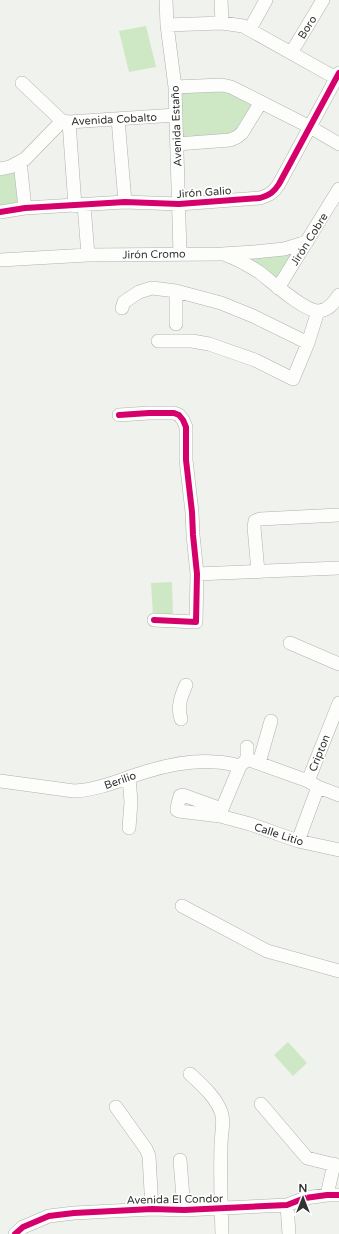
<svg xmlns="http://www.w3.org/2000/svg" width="339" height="1234" font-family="'Varela Round',sans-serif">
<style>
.green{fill:#cee8c6}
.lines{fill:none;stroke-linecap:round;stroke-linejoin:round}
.minor-casing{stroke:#b0b2af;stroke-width:14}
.minor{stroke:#fdfdfc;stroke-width:13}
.cycleway-casing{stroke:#fff;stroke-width:8}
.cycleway{stroke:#d6006c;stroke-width:6}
.labels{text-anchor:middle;stroke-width:3.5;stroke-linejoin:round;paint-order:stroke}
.street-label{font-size:11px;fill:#323431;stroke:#fff}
</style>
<rect width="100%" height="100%" fill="#eff2ed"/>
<!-- green -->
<path class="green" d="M146,26L156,67L129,72L119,31Z
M223,88L257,104L235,135L182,139L180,90Z
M18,169L22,204L0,206V174Z
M294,252L278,278L241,255Z
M172,582L173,615L153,616L151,583Z
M288,1042L307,1063L293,1076L274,1055Z"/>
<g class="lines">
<!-- minor casing -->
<g class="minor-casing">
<path id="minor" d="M166,0L167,25L175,87L180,253
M221,0L222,23
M167,25L222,23L243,26L336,78
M250,29L266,0
M291,53L323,0
M22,83L62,121
M175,87L222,85L231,87L310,127L339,144
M118,119L125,202
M62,121L69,122L176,115
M69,122L75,206
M177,144L230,140L237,137L242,133L261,102
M20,162L25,208
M0,169L10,167L25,159L62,121
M84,205L88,255
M0,212L25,208L125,202L179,204L260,198C270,195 274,192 279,184L339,73
M226,255C238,259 248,265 259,272C271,281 304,311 318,311C328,311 334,303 339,295
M0,260L88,255L222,254L254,252L284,249L307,242
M278,288L339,189
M176,291V324
M122,308L124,302L139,292L152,288L176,291L221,303L253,316L308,343
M158,341H192L209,344L255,360L293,379L308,343L318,311
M119,415L149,413H174L179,415L183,420L186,427V460L192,512L193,535L197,574L196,622L154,620
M258,572L254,527L255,521L260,519L339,515
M197,574L339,568
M290,643L339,664
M181,719C177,707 181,696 186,685
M247,759L308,781L318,787L339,795
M259,763L271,721
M0,781L74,791C99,790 122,779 145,772C168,765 192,760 215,762C223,762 232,764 240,766
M308,781L339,703
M222,809L183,795L180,796L177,808V810L179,811L220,816L250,824L298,841L339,850
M220,816L222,809L240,766L247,759V747
M129,828L131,802L129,777
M298,841L318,787
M182,906L267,951L339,971
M190,1074C202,1085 218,1099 222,1115C224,1125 221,1135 221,1145C220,1175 221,1204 222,1234
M261,1104L307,1158L339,1166
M116,1107L146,1149L149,1156L152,1209
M180,1160L184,1210
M327,1195L334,1164
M287,1205L289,1234
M15,1234L23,1227L49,1216L74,1213L152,1209L184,1210L287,1205L305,1198L327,1195H339"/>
</g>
<!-- minor -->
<use href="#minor" class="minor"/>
<!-- cycleway casing -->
<g class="cycleway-casing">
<path id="cycleway" d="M0,212L25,208L125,202L179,204L260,198C270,195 274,192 279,184L339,73
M119,415L149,413H174L179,415L183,420L186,427V460L192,512L193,535L197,574L196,622L154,620
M15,1234L23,1227L49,1216L74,1213L152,1209L184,1210L287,1205L305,1198L327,1195H339"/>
</g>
<!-- cycleway -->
<use href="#cycleway" class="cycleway"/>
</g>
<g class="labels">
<!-- street labels -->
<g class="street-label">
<text transform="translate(307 27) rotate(-58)" y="4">Boro</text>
<text transform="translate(114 119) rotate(-3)" y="4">Avenida Cobalto</text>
<text transform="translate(176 126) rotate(-92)" y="4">Avenida Estaño</text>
<text transform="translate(204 192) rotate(-4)" y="4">Jirón Galio</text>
<text transform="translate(309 239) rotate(-58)" y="4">Jirón Cobre</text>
<text transform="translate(154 254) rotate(-1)" y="4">Jirón Cromo</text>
<text transform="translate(319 753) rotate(-68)" y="4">Cripton</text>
<text transform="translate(120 780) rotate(-19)" y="4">Berilio</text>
<text transform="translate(279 834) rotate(18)" y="4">Calle Litio</text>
<text transform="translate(175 1199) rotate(-1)" y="4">Avenida El Condor</text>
</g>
</g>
<!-- north arrow -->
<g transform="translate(303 1198)" stroke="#ffffff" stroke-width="3" paint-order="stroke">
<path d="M0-3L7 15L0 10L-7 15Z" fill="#323431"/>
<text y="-6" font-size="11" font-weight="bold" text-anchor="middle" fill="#323431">N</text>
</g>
</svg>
